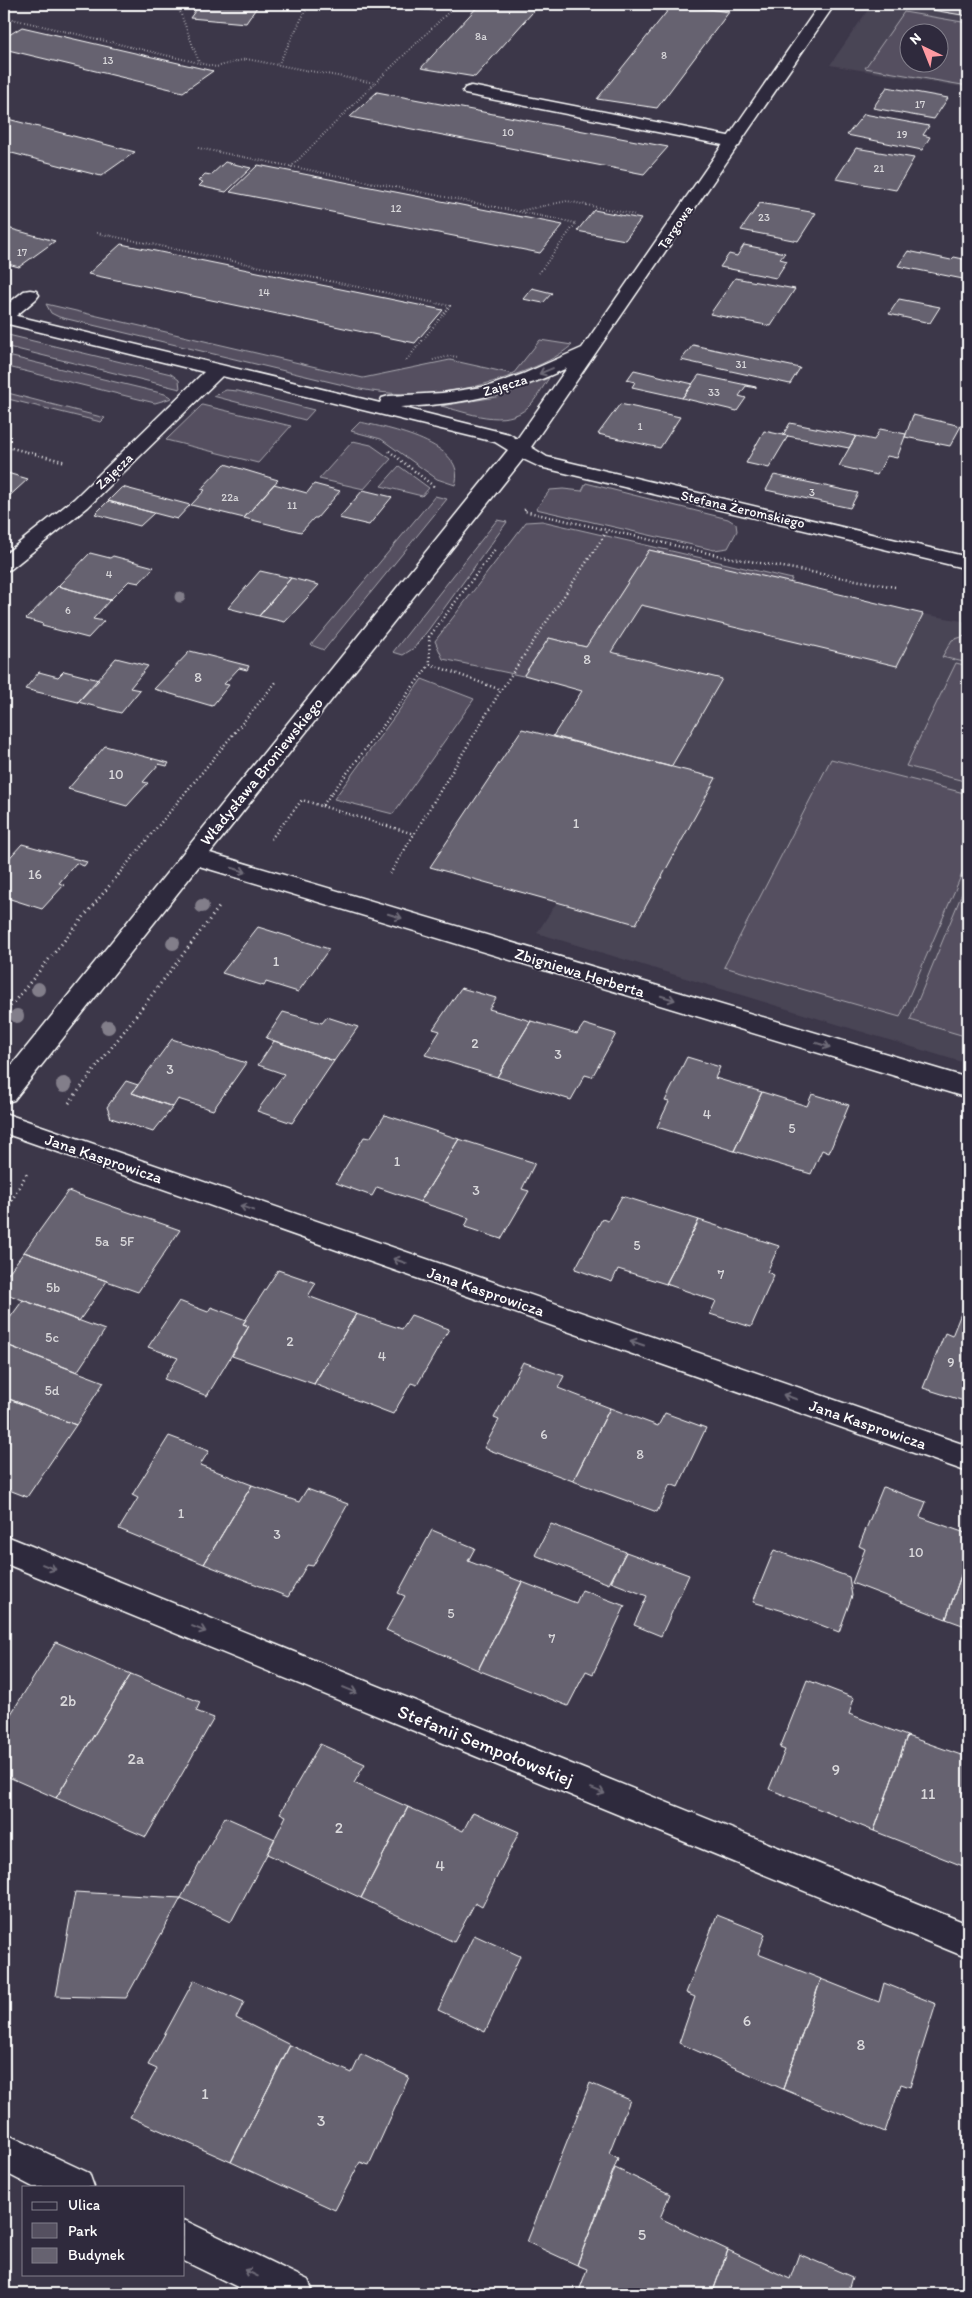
<svg xmlns="http://www.w3.org/2000/svg" width="972" height="2298" font-family="Itim,sans-serif">
<style>
.built{fill:#494455;fill-rule:evenodd}
.green{fill:#555060;stroke:#aaa8b0;fill-rule:evenodd}
.building{fill:#666270;stroke:#fff}
.lines{fill:none;stroke-linecap:round;stroke-linejoin:round}
.service-casing{stroke:#fff;stroke-width:3}
.minor-casing{stroke:#fff;stroke-width:3}
.path-far2{stroke:#fff;stroke-width:2;stroke-dasharray:0.5 2.5;stroke-linecap:butt}
.path-far1{stroke:#fff;stroke-width:2.5;stroke-dasharray:1 3;stroke-linecap:butt}
.path{stroke:#fff;stroke-width:3;stroke-dasharray:1 4;stroke-linecap:butt}
.service{fill:#2f2a3d;fill-rule:evenodd}
.minor{fill:#2f2a3d;fill-rule:evenodd}
.tree{fill:#827e8a}
.oneway{stroke:#6d6a77}
.labels{text-anchor:middle;stroke-width:4;stroke-linejoin:round;paint-order:stroke}
.far-number-label{font-size:11px;fill:#d9d8db}
.far-street-label{font-size:14px;fill:#fff;stroke:#2f2a3d}
.number-label{font-size:14px;fill:#d9d8db}
.street-label{font-size:16px;fill:#fff;stroke:#2f2a3d}
.near-number-label{font-size:16px;fill:#d9d8db}
.near-street-label{font-size:19px;fill:#fff;stroke:#2f2a3d}
</style>
<rect width="100%" height="100%" fill="#3c3749"/>
<filter id="ink" filterUnits="userSpaceOnUse"><feTurbulence type="fractalNoise" baseFrequency=".02" numOctaves="2"/><feDisplacementMap in="SourceGraphic" scale="10" xChannelSelector="R" yChannelSelector="G"/><feConvolveMatrix kernelMatrix="1 2 1 2 8 2 1 2 1" color-interpolation-filters="sRGB"/></filter>
<g filter="url(#ink)">
<!-- built -->
<path class="built" d="M872,4H968V88L830,65ZM910,32H940V62H910Z
M649,550L923,614L968,622V1064L537,933L557,902L430,867L522,729L553,736L581,691L523,676L549,638L586,647Z"/>
<!-- green -->
<path class="green" d="M375,4H441L433,11Z
M904,12L968,23V86L865,68ZM910,32H940V62H910Z
M46,304L363,378L450,360L513,374L540,340L572,345C557,358 540,365 522,372C469,392 416,400 360,389L59,317L51,313Z
M4,334L171,374L179,380L180,389L4,346Z
M4,355L165,394L172,398L155,403L4,366Z
M549,378C542,388 536,400 528,407C506,429 466,412 441,406L496,397Z
M226,390L238,391L314,410L305,420L213,396Z
M4,392L105,418L101,422L4,398Z
M202,405L291,426L258,463L166,440Z
M360,422C386,428 469,443 455,485L437,479L381,439L351,431Z
M353,441L371,445L391,459L364,489L319,479Z
M399,466L429,488L422,496L381,486Z
M586,483L728,519L736,524L737,531L728,548L714,550L536,509L550,490L563,489L582,491Z
M435,496L447,499L324,650L311,645Z
M497,520L507,522L429,629L414,648L403,655L393,652Z
M542,521L792,579L790,583L649,550L586,647L549,638L523,676L443,659L435,641L526,522Z
M968,635V663L942,657L952,640Z
M956,663L968,666V782L906,766Z
M422,679L474,699L393,814L334,799Z
M831,759L968,794V860L900,1017L724,967Z
M968,879V1037L910,1020Z"/>
<!-- building -->
<path class="building" d="M200,4H259L246,23L190,18Z
M480,4H540L475,77L421,68Z
M673,4L729,12L657,108L597,99Z
M923,4H968V16L920,8Z
M22,27L213,71L183,92L4,49V38Z
M887,87L948,98L934,119L873,108Z
M377,92L668,147L644,174L350,117Z
M864,114L929,126L923,135L930,137L922,150L847,135Z
M4,118L135,152L101,176L4,151Z
M856,148L914,158L896,190L836,179Z
M225,162L251,168L226,192L199,186L203,182L198,181L205,174L211,175Z
M258,165L563,225L540,253L230,192Z
M760,203L816,213L798,241L741,230Z
M594,210L641,219L625,240L577,231Z
M4,227L55,241L19,267L4,263Z
M121,244L443,310L415,343L88,274Z
M744,245L785,253L780,259L787,261L776,278L720,267L729,254L737,256Z
M908,251L951,260L954,257L968,260V280L898,266Z
M735,278L795,289L771,326L710,314Z
M532,288L552,293L543,303L523,299Z
M899,299L940,307L930,323L889,314Z
M693,345L800,368L790,384L681,360Z
M634,370L693,384L682,398L632,387L635,382L627,380Z
M699,375L756,387V388L746,386L739,396L746,398L737,411L682,398Z
M620,404L680,417L660,448L598,434Z
M913,415L961,426L950,446L905,437Z
M790,423L856,436L849,448L783,435Z
M880,429L906,434L897,458L887,456L877,475L839,466L856,436L874,440Z
M764,431L788,436L769,468L746,463Z
M225,464L278,480L244,518L191,505L205,490L201,489Z
M4,472L28,479L4,501Z
M774,475L858,493L850,508L766,490Z
M274,484L307,493L314,484L340,491L317,518H314L301,532L244,518Z
M122,487L190,505L177,519L108,501Z
M363,490L392,497L369,525L339,518Z
M108,501L154,513L140,526L95,514Z
M649,550L810,587L923,614L897,666L641,605L611,652L722,679L671,767L553,736L582,691L524,675L549,638L586,647Z
M90,553L110,558L113,556L154,567L139,583L129,581L110,600L58,586Z
M260,571L291,578L259,616L228,608Z
M291,578L319,585L285,622L259,616Z
M58,586L110,600L93,619L104,621L88,638L42,626L43,624L26,619Z
M190,651L249,666L247,670L239,668L224,684L229,685L212,706L154,689Z
M116,658L148,666L130,688L140,690L121,713L78,702Z
M64,671L99,680L78,702L25,689L39,672L58,677Z
M522,729L716,778L636,924L430,867Z
M105,746L169,763L167,766L159,764L143,782L148,783L127,806L68,789Z
M22,844L87,862L84,866L76,863L59,883L64,885L42,909L4,897V864Z
M258,927L329,949L298,992L266,982L264,986L222,973Z
M461,988L496,998L489,1009L531,1021L497,1077L425,1055L440,1031L433,1029Z
M283,1012L322,1023L327,1017L358,1027L334,1061L266,1038Z
M531,1021L577,1034L584,1024L616,1034L592,1077L585,1075L571,1100L497,1077Z
M172,1039L246,1063L213,1110L178,1099L173,1107L132,1093Z
M274,1041L334,1061L292,1123L257,1111L284,1074L258,1065Z
M687,1057L720,1067L715,1078L762,1092L734,1151L657,1127L669,1102L665,1101Z
M126,1081L138,1085L132,1093L173,1107L153,1132L111,1118L107,1107Z
M762,1092L807,1106L812,1094L849,1105L829,1153L822,1150L811,1174L734,1151Z
M385,1115L459,1139L420,1202L377,1187L372,1196L336,1183L364,1137L370,1138Z
M459,1139L535,1163L522,1189L529,1191L501,1239L465,1227L469,1218L420,1202Z
M68,1191L180,1230L138,1292L24,1252Z
M622,1196L699,1220L666,1284L618,1269L612,1282L575,1269L602,1219L608,1221Z
M699,1220L779,1246L767,1272L774,1275L751,1327L710,1314L716,1301L666,1284Z
M24,1252L107,1281L79,1321L4,1293V1279Z
M278,1270L316,1283L308,1296L356,1314L314,1384L232,1356L249,1326L243,1324Z
M23,1300L105,1330L77,1372L4,1344V1326Z
M179,1301L208,1312L211,1307L246,1320L243,1324L249,1326L207,1396L164,1379L178,1358L148,1347Z
M964,1306L968,1308V1392L964,1401L923,1388L945,1333L952,1336Z
M356,1314L402,1329L411,1315L449,1329L417,1385L411,1383L393,1414L314,1384Z
M4,1344L104,1382L76,1425L4,1397Z
M523,1362L564,1376L558,1388L610,1408L573,1481L484,1448L499,1420L494,1418Z
M4,1397L76,1425L27,1497L4,1488Z
M610,1408L658,1426L665,1413L706,1428L678,1487L670,1484L657,1512L573,1481Z
M169,1436L209,1451L200,1465L252,1485L204,1564L119,1529L138,1498L132,1495Z
M252,1485L299,1502L307,1489L348,1504L313,1566L307,1565L288,1597L204,1564Z
M883,1487L926,1502L920,1517L968,1534V1555L946,1619L852,1583L865,1549L859,1546Z
M551,1524L626,1552L609,1584L535,1555Z
M432,1530L475,1548L468,1561L522,1582L478,1670L386,1630L405,1596L398,1593Z
M774,1550L849,1577L852,1596L839,1632L787,1612L753,1602Z
M626,1552L689,1575L661,1636L634,1625L647,1596L611,1582Z
M968,1555V1627L946,1619Z
M522,1582L576,1603L582,1590L625,1606L593,1674L586,1671L568,1706L478,1670Z
M56,1642L131,1674L56,1798L4,1775V1725Z
M131,1674L200,1702L196,1711L214,1718L146,1837L56,1798Z
M807,1680L854,1698L849,1714L907,1736L874,1831L769,1789L785,1750L780,1748Z
M907,1736L961,1755L968,1740V1868L874,1831Z
M320,1744L365,1764L354,1783L408,1807L361,1898L267,1854L286,1816L280,1813Z
M408,1807L463,1831L473,1812L519,1832L482,1907L475,1903L454,1942L361,1898Z
M225,1817L275,1839L231,1922L181,1898Z
M75,1892L181,1898L126,1998L56,1996Z
M717,1915L765,1934L758,1954L821,1979L783,2089L679,2043L695,1997L686,1993Z
M474,1935L520,1956L485,2032L438,2010Z
M821,1979L879,2002L884,1983L936,2004L910,2087L901,2084L885,2132L783,2089Z
M194,1980L244,2002L236,2018L290,2045L231,2162L130,2117L157,2069L148,2065Z
M290,2045L352,2073L361,2054L409,2077L369,2165L360,2162L335,2210L231,2162Z
M590,2083L630,2100L609,2153L618,2158L577,2265L527,2242Z
M615,2168L670,2194L660,2218L728,2250L712,2294H578L587,2269L577,2265Z
M728,2250L790,2279L799,2254L852,2277L847,2294H712Z"/>
<g class="lines">
<!-- service casing -->
<g class="service-casing">
<path id="service" d="M471,86L733,137L739,138L741,142L739,146L733,147L465,94L463,91L465,88Z
M30,290L36,291L39,295L36,299L11,320L4,321V307L24,291Z"/>
</g>
<!-- minor casing -->
<g class="minor-casing">
<path id="minor" d="M820,4H835L531,447L547,457L968,557V569L540,467L523,459L210,853L968,1078V1098L199,866L14,1100L4,1103V1075L508,450L495,442L222,376L88,507L11,569L4,571V555L74,499L204,372L4,323V313L380,403L382,398L389,396L442,393L489,386L523,374L582,348ZM567,368L517,439L509,434L400,407C460,405 513,394 567,368Z
M4,1113L968,1446V1472L4,1133Z
M4,1535L968,1924V1958L4,1563Z
M4,2133L89,2173L94,2187H33L4,2172Z
M184,2220L308,2280L314,2294H252L184,2261Z"/>
</g>
<!-- path-far2 -->
<path class="path-far2" d="M177,4L199,62
M4,17L216,67L246,59L278,65L309,4
M278,65L375,83L457,4
M198,148L576,223L539,273
M291,167L374,84
M519,211L567,201L636,215
M97,233L450,306L405,362
M433,360L451,356L458,357"/>
<!-- path-far1 -->
<path class="path-far1" d="M4,446L66,462
M389,451L436,488
M525,509L524,511L721,556L895,587
M430,664L501,690
M322,806L414,834
M271,839L302,800L322,806L430,664L429,637L496,548
M390,874L501,690L608,530
M118,875L276,682"/>
<!-- path -->
<path class="path" d="M4,1014L119,874
M69,1103L220,906
M4,1214L27,1173"/>
<!-- service -->
<use href="#service" class="service"/>
<!-- minor -->
<use href="#minor" class="minor"/>
</g>
<!-- trees -->
<g class="tree">
<circle cx="180" cy="597" r="5.5"/>
<circle cx="202" cy="906" r="7"/>
<circle cx="173" cy="943" r="7"/>
<circle cx="38" cy="989" r="7"/>
<circle cx="17" cy="1016" r="7"/>
<circle cx="108" cy="1027" r="7"/>
<circle cx="64" cy="1085" r="8"/>
</g>
<!-- one-way arrows -->
<defs><path id="oneway-shaft" d="M-6 0H5M1.5-3L5.5 0L1.5 3" fill="none" stroke-width="1.6" stroke-linecap="round" stroke-linejoin="round" transform="scale(1.25)"/></defs>
<g class="oneway">
<use href="#oneway-shaft" transform="translate(546 371) rotate(157)"/>
<use href="#oneway-shaft" transform="translate(239 870) rotate(17)"/>
<use href="#oneway-shaft" transform="translate(395 916) rotate(17)"/>
<use href="#oneway-shaft" transform="translate(668 998) rotate(17)"/>
<use href="#oneway-shaft" transform="translate(823 1045) rotate(17)"/>
<use href="#oneway-shaft" transform="translate(247 1208) rotate(-161)"/>
<use href="#oneway-shaft" transform="translate(400 1261) rotate(-161)"/>
<use href="#oneway-shaft" transform="translate(637 1343) rotate(-161)"/>
<use href="#oneway-shaft" transform="translate(790 1397) rotate(-161)"/>
<use href="#oneway-shaft" transform="translate(49 1567) rotate(22)"/>
<use href="#oneway-shaft" transform="translate(199 1629) rotate(22)"/>
<use href="#oneway-shaft" transform="translate(350 1690) rotate(22)"/>
<use href="#oneway-shaft" transform="translate(598 1791) rotate(22)"/>
<use href="#oneway-shaft" transform="translate(251 2273) rotate(-154)"/>
</g>
</g>
<g class="labels">
<!-- far-number labels -->
<g class="far-number-label">
<text x="481" y="40">8a</text>
<text x="664" y="59">8</text>
<text x="108" y="64">13</text>
<text x="920" y="108">17</text>
<text x="508" y="136">10</text>
<text x="902" y="138">19</text>
<text x="879" y="172">21</text>
<text x="396" y="212">12</text>
<text x="764" y="221">23</text>
<text x="22" y="256">17</text>
<text x="264" y="296">14</text>
<text x="741" y="368">31</text>
<text x="714" y="396">33</text>
<text x="640" y="430">1</text>
<text x="812" y="496">3</text>
<text x="230" y="501">22a</text>
<text x="292" y="509">11</text>
<text x="109" y="578">4</text>
<text x="68" y="614">6</text>
</g>
<!-- far-street labels -->
<g class="far-street-label">
<text transform="translate(675 227) rotate(-56)" y="5">Targowa</text>
<text transform="translate(505 385) rotate(-17)" y="5">Zajęcza</text>
<text transform="translate(114 471) rotate(-44)" y="5">Zajęcza</text>
<text transform="translate(743 509) rotate(13)" y="5">Stefana Żeromskiego</text>
</g>
<!-- number labels -->
<g class="number-label">
<text x="587" y="664">8</text>
<text x="198" y="682">8</text>
<text x="116" y="779">10</text>
<text x="576" y="828">1</text>
<text x="35" y="879">16</text>
<text x="276" y="966">1</text>
<text x="475" y="1048">2</text>
<text x="558" y="1059">3</text>
<text x="170" y="1074">3</text>
<text x="707" y="1119">4</text>
<text x="792" y="1133">5</text>
<text x="397" y="1166">1</text>
<text x="476" y="1195">3</text>
<text x="102" y="1246">5a</text>
<text x="127" y="1246">5F</text>
<text x="637" y="1250">5</text>
<text x="721" y="1279">7</text>
<text x="53" y="1292">5b</text>
<text x="52" y="1342">5c</text>
<text x="290" y="1346">2</text>
<text x="382" y="1361">4</text>
<text x="951" y="1367">9</text>
<text x="52" y="1395">5d</text>
<text x="544" y="1439">6</text>
<text x="640" y="1459">8</text>
<text x="181" y="1518">1</text>
<text x="277" y="1539">3</text>
<text x="916" y="1557">10</text>
<text x="451" y="1618">5</text>
<text x="552" y="1643">7</text>
</g>
<!-- street labels -->
<g class="street-label">
<text transform="translate(261 771) rotate(-51)" y="6">Władysława Broniewskiego</text>
<text transform="translate(580 972) rotate(17)" y="6">Zbigniewa Herberta</text>
<text transform="translate(104 1158) rotate(19)" y="6">Jana Kasprowicza</text>
<text transform="translate(486 1291) rotate(19)" y="6">Jana Kasprowicza</text>
<text transform="translate(868 1424) rotate(19)" y="6">Jana Kasprowicza</text>
</g>
<!-- near-number labels -->
<g class="near-number-label">
<text x="68" y="1706">2b</text>
<text x="136" y="1764">2a</text>
<text x="836" y="1775">9</text>
<text x="928" y="1799">11</text>
<text x="339" y="1833">2</text>
<text x="440" y="1871">4</text>
<text x="747" y="2026">6</text>
<text x="861" y="2050">8</text>
<text x="205" y="2099">1</text>
<text x="321" y="2126">3</text>
<text x="642" y="2240">5</text>
</g>
<!-- near-street labels -->
<g class="near-street-label">
<text transform="translate(486 1745) rotate(22)" y="7">Stefanii Sempołowskiej</text>
</g>
</g>
<!-- margin -->
<rect width="972" height="2298" fill="none" stroke="#2f2a3d" stroke-width="20"/>
<rect x="10" y="10" width="952" height="2278" fill="none" stroke="#fff" stroke-width="2" filter="url(#ink)"/>
<!-- legend -->
<rect x="22" y="2186" width="162" height="90" fill="#2f2a3d" stroke="#827f8b"/>
<rect x="32" y="2202" width="25" height="8" fill="#2f2a3d" stroke="#827f8b"/>
<text x="68" y="2210" font-size="15" fill="#ffffff">Ulica</text>
<rect x="32" y="2223" width="25" height="15" fill="#555060" stroke="#827f8b"/>
<text x="68" y="2236" font-size="15" fill="#ffffff">Park</text>
<rect x="32" y="2248" width="25" height="15" fill="#666270" stroke="#827f8b"/>
<text x="68" y="2260" font-size="15" fill="#ffffff">Budynek</text>
<!-- north arrow -->
<g transform="translate(924 48) rotate(317)"><circle r="24" fill="#2f2a3d" stroke="#827f8b"/>
<path d="M0-4L9 19L0 12L-9 19Z" fill="#ff9aa2"/>
<text y="-8" font-size="14" font-weight="bold" text-anchor="middle" fill="#ffffff">N</text>
</g>
</svg>
